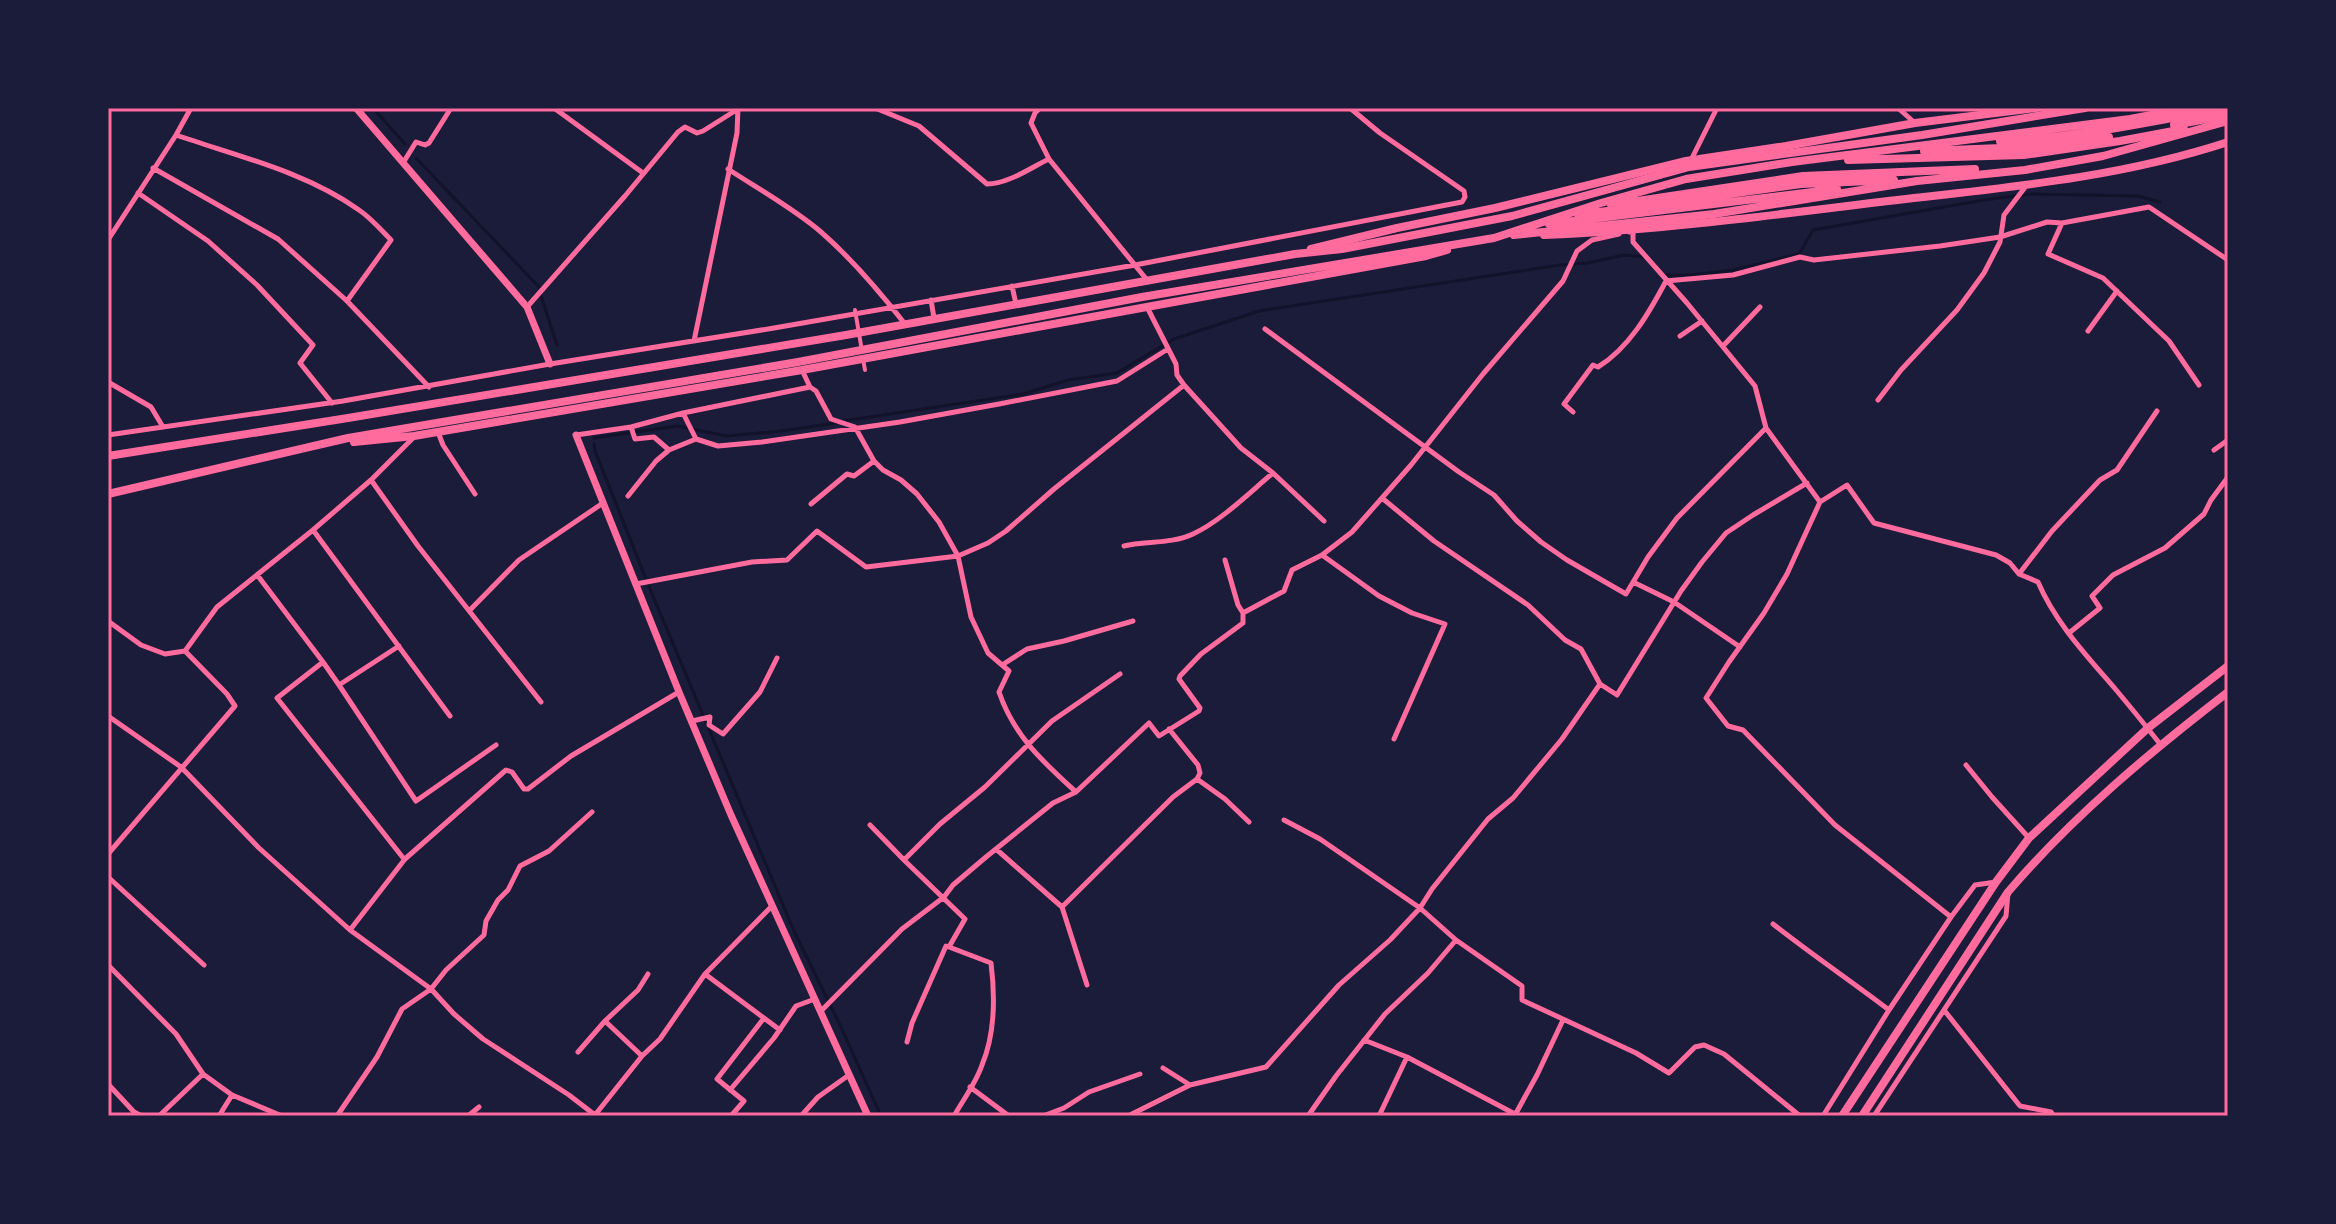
<svg xmlns="http://www.w3.org/2000/svg" width="2336" height="1224" font-family="'IBM Plex Serif',serif">
<style>
.lines{fill:none;stroke-linecap:round;stroke-linejoin:round}
.stream{stroke:#12122b;stroke-width:3}
.pedestrian{stroke:#ff6b9d;stroke-width:4}
.minor{stroke:#ff6b9d;stroke-width:5}
.secondary{stroke:#ff6b9d;stroke-width:7}
.primary{stroke:#ff6b9d;stroke-width:8}
.trunk{stroke:#ff6b9d;stroke-width:8}
.neatline{fill:none;stroke:#ff6b9d;stroke-width:3}
</style>
<rect width="100%" height="100%" fill="#1b1b3a"/>
<g class="lines">
<!-- stream -->
<path class="stream" d="M373,108L405,144
M416,158L539,287
M1664,275H1693L1733,270L1799,254L1813,230L1984,200L2030,194L2138,196L2160,202
M541,296L557,345
M843,421L1023,394L1068,380L1117,373L1174,339L1259,311L1560,265L1588,263L1624,255L1644,257
M594,438L677,426L727,436L781,431L836,423
M594,444L595,451L650,589L794,931L841,1027L881,1116"/>
<!-- pedestrian -->
<path class="pedestrian" d="M855,310L862,351
M863,359L865,370"/>
<!-- minor -->
<path class="minor" d="M554,108L643,173
M875,108L919,126L987,184C1008,184 1030,168 1049,159
M1040,108L1035,113L1031,123L1049,159L1147,280
M1898,108L1915,123
M176,135C237,156 306,172 359,210C371,218 381,230 391,240L347,301
M1691,160L1717,108
M403,163L416,142L425,145L429,143L451,108
M153,168L278,239L347,301L429,387
M728,169C760,190 793,208 821,232C852,259 880,292 905,324
M138,193L208,241L257,285L313,345L300,363L332,403
M2062,223L2048,254L2103,278L2169,341L2199,385
M1629,232L1633,231V242L1687,303L1755,386L1766,428L1820,502
M108,240L176,135L191,108
M1012,286L1016,304
M931,300L934,318
M527,307L625,196L678,132L685,127L697,133L703,131L738,109
M1265,329L1459,472L1494,495L1517,521L1541,542L1567,560L1626,594L1648,557L1677,518L1766,428
M2088,331L2117,291
M1680,336L1702,321
M694,341L737,133L738,108
M1723,346L1760,307
M802,370L810,387L816,391L831,419L855,427L874,461L883,470L901,480L917,494L939,522L958,556L971,617L988,653L1009,671L999,692C1014,736 1043,762 1076,792
M108,382L151,407L163,427
M1184,385L1241,448L1273,473L1324,521
M810,387L683,413L696,439L718,446L762,442L900,422L999,404L1117,381L1168,349
M1878,400L1901,370L1957,310L1984,273L2000,242L2004,215L2026,186
M1573,412L1564,404L1593,365L1598,367C1629,348 1649,313 1666,281L1733,275L1800,257L1814,260L1940,246L2000,237L2047,222L2062,223L2149,207L2228,260
M631,427L635,439L654,437L669,450L696,439
M438,432L443,445L475,494
M108,435L343,401L550,364L774,328L1135,265L1462,202L1465,197L1464,191L1380,133L1350,108
M576,435L631,427L683,413
M2214,450L2228,440
M371,480L418,546L541,702
M628,496L656,461L669,450
M1382,498L1434,541L1528,605L1565,640L1581,649L1600,684L1617,695L1681,591L1702,562L1726,533L1753,515L1807,483
M811,504L847,474L854,476L874,461
M313,530L450,716
M1124,546C1146,541 1172,544 1193,534C1221,521 1249,493 1273,473
M1322,555L1379,596L1412,613L1445,624L1394,739
M1225,560L1238,605L1243,613
M2019,574L2052,531L2100,480L2117,470L2157,411
M258,576L323,662
M1633,582L1674,602L1740,647
M636,584L752,562L787,560L817,531L866,567L958,556L988,543L1006,531L1054,489L1184,385L1177,375L1176,364L1147,307
M470,610L519,560L603,503
M108,621L141,645L165,654L185,651
M2069,633L2100,608L2092,596L2113,575L2165,548L2204,514L2211,500L2228,477
M399,646L339,685L323,662L277,698L404,859
M1002,665L1027,649L1064,641L1133,621
M339,685L416,801L496,745
M108,716L181,767L259,848L350,930L431,989L454,1014L483,1039L569,1095L595,1115
M692,721L710,717L709,725L723,734L760,692L777,658
M1966,765L1992,797L2029,838
M1197,779L1225,799L1249,822
M1284,820L1320,839L1420,908L1456,940L1522,986V1000L1636,1053L1669,1073L1695,1047L1704,1045L1724,1054L1800,1116
M870,825L904,860
M996,849L1062,907L1087,985
M108,854L235,706L227,694L185,651L217,607L313,530L371,480L413,438
M108,877L204,965
M1062,907L1173,797L1197,779L1200,773L1198,765L1169,729
M1951,917L1835,825L1743,730L1728,726L1706,698L1729,662L1764,613L1787,574L1820,502L1847,485L1874,523L1996,555L2010,563L2019,574L2038,582C2056,624 2088,657 2117,691C2132,709 2146,726 2160,744
M1773,924C1811,954 1851,981 1889,1010
M350,930L405,859L506,770L512,772L524,789H528L571,756L679,692
M949,947L991,963C995,995 995,1034 982,1065C976,1083 963,1100 954,1116
M108,965L176,1034L203,1074L232,1095L282,1116
M705,974L780,1030
M822,1010L902,929L944,897L953,885L986,857L1053,803L1076,792L1149,723L1159,736L1199,711L1200,708L1179,679L1180,676L1201,654L1243,623V613L1284,591L1292,570L1322,555L1352,532L1411,465L1483,374L1563,281L1577,251L1592,240L1619,234
M1944,1010L2020,1106L2051,1112L2054,1116
M1364,1040L1407,1057L1515,1114
M907,1042L912,1023L946,946L949,947L965,919L904,860L940,824L985,787L1052,721L1120,674
M578,1052L605,1021
M642,1056L605,1021L638,990L648,974
M1163,1068L1190,1085
M108,1084L134,1112L142,1116
M970,1087L1009,1116
M730,1090L774,1038L796,1006L815,999
M595,1115L642,1056L660,1039L705,974L772,906
M1515,1115L1537,1075L1563,1020
M159,1116L203,1074
M219,1116L232,1095
M337,1116L377,1057L402,1009L431,989L446,970L484,935L486,921L498,900L508,890L520,866L549,851L592,812
M468,1116L479,1107
M731,1116L744,1101L717,1079L764,1018
M801,1116L818,1097L849,1075
M1043,1116L1064,1108L1089,1092L1140,1074
M1128,1116L1190,1085L1266,1067L1339,985L1390,940L1420,908L1432,889L1488,819L1513,798L1562,739L1600,684
M1308,1116L1336,1076L1385,1014L1428,973L1456,940
M1379,1116L1407,1057
M1823,1116L1889,1010L1951,917L1975,885L1996,882
M1874,1116L2006,916L2008,893"/>
<!-- secondary -->
<path class="secondary" d="M356,108L527,307L550,364
M576,435L679,692L731,815L868,1116"/>
<!-- primary -->
<path class="primary" d="M1544,235C1660,230 1774,215 1888,201C2002,188 2119,178 2228,142
M1311,249L1397,228L1495,208L1686,161L1786,146L1915,123L2036,108
M1842,1116L1996,882L2029,838L2148,728L2228,666
M1862,1116L2008,892C2072,817 2150,752 2228,692"/>
<!-- trunk -->
<path class="trunk" d="M2174,125L2228,115
M2000,141C2076,138 2151,122 2225,108
M1924,151L2027,147L2109,137
M1848,160L2024,155L2120,141L2184,129
M1611,205L1803,176L1975,169
M1578,215L1801,184L1894,180
M1549,224L1837,189
M1514,235L1714,214L1917,181L2025,170L2103,156L2228,121
M354,442L414,436L802,370L1426,256L1447,250
M108,456L348,418L846,335L1295,254L1342,249L1512,216L1689,167L1922,135L2085,108
M108,494L348,438L798,362L1142,297L1494,238L1601,203L1686,179L1792,162L2130,119L2189,108"/>
</g>
<!-- border -->
<rect width="2336" height="1224" fill="none" stroke="#1b1b3a" stroke-width="220"/>
<rect x="110" y="110" width="2116" height="1004" class="neatline"/>
</svg>
